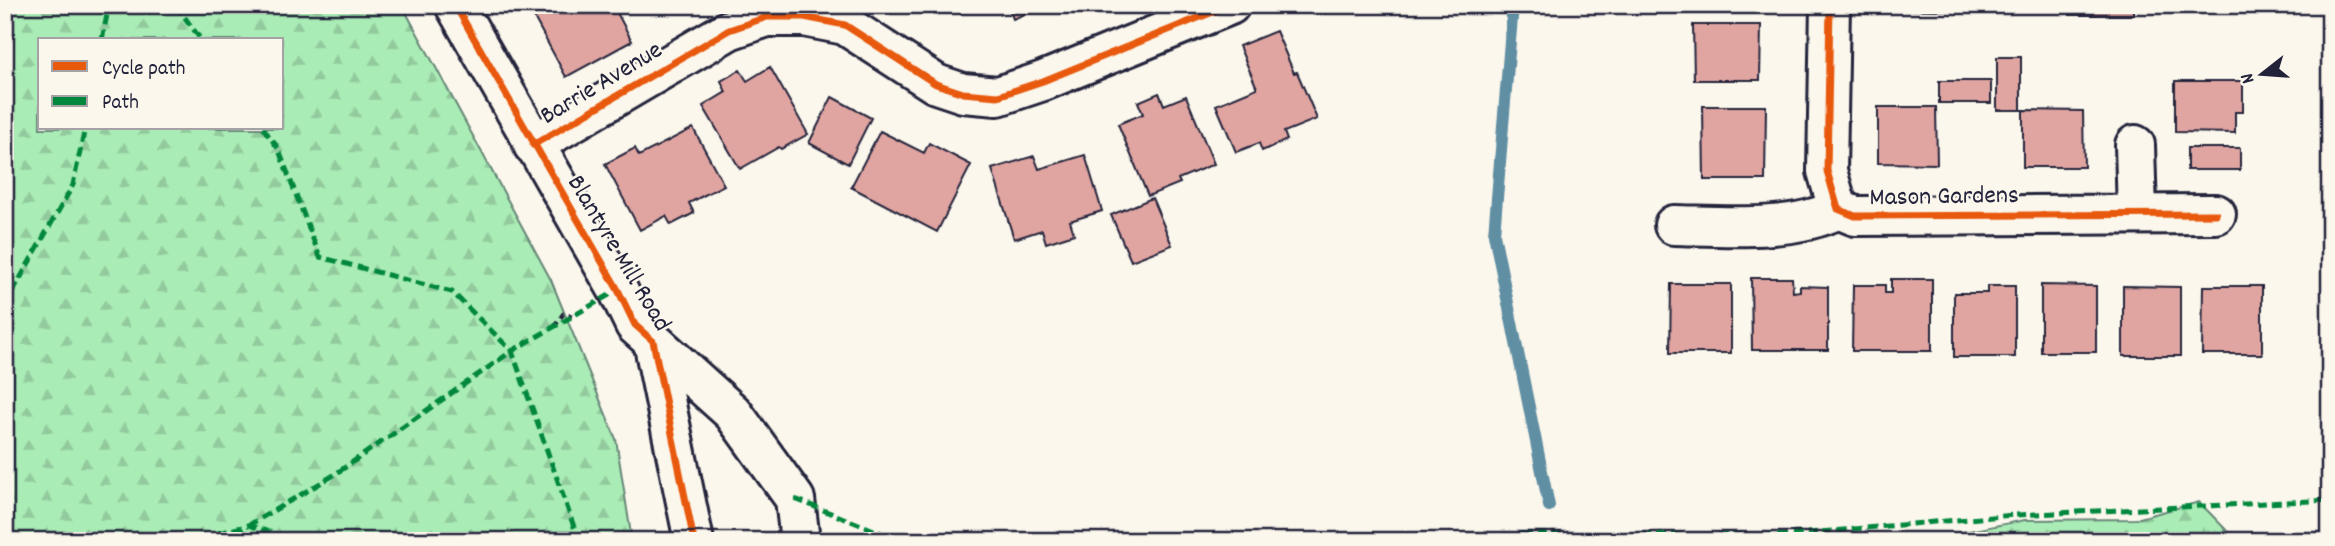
<svg xmlns="http://www.w3.org/2000/svg" width="2335" height="546" font-family="Dekko,sans-serif">
<style>
.forest{fill:url(#forest-firs);stroke:#668778;stroke-width:2;fill-rule:evenodd}
.lines{fill:none;stroke-linecap:round;stroke-linejoin:round}
.stream{stroke:#608ea3;stroke-width:12}
.building{fill:#e0a5a1;stroke:#22223b;stroke-width:2}
.street-casing{stroke:#22223b;stroke-width:44}
.path{stroke:#22223b;stroke-width:4.5;stroke-dasharray:5 5;stroke-linecap:butt}
.street{stroke:#fbf7ec;stroke-width:38}
.quiet{stroke:#00873e;stroke-width:5;stroke-dasharray:10 5;stroke-linecap:butt}
.cycleway-casing{stroke:#fbf7ec;stroke-width:11}
.cycleway{stroke:#e8590c;stroke-width:7}
.labels{text-anchor:middle;stroke-width:5;stroke-linejoin:round;paint-order:stroke}
.street-label{font-size:26px;fill:#22223b;stroke:#fbf7ec}
</style>
<defs>
<pattern id="forest-firs" width="22" height="20" patternUnits="userSpaceOnUse" patternTransform="scale(1.75)"><rect width="22" height="20" fill="#aaecb5"/><path d="M5 1l3.5 6h-7zM16 11l3.5 6h-7z" fill="#92ca9d"/></pattern>
</defs>
<rect width="100%" height="100%" fill="#fbf7ec"/>
<filter id="ink" filterUnits="userSpaceOnUse"><feTurbulence type="fractalNoise" baseFrequency=".0143" numOctaves="2"/><feDisplacementMap in="SourceGraphic" scale="14" xChannelSelector="R" yChannelSelector="G"/><feConvolveMatrix kernelMatrix="1 2 1 2 8 2 1 2 1" color-interpolation-filters="sRGB"/></filter>
<g filter="url(#ink)">
<!-- forest -->
<path class="forest" d="M5,5H402L551,280L616,439L632,541H5ZM40,40H282V128H40Z
M2199,502L2237,541H1918L2025,520L2136,519Z"/>
<g class="lines">
<!-- stream -->
<path class="stream" d="M1513,5L1494,234L1549,506"/>
</g>
<!-- building -->
<path class="building" d="M534,5H613L632,41L566,77L529,8Z
M945,5H965L961,13Z
M1008,5H1047L1013,19Z
M1872,5H1950V10L1872,9Z
M2070,5H2134V15H2070Z
M2155,5H2235V11L2155,10Z
M1693,25H1761L1760,80H1694Z
M1276,31L1294,73L1297,72L1317,119L1284,132L1287,140L1262,151L1259,143L1236,152L1216,105L1257,88L1239,46Z
M1997,57H2021V110H1997Z
M770,67L808,134L781,149L779,147L740,169L703,106L726,92L721,81L740,70L747,81Z
M1939,81H1991V103H1939Z
M2175,81H2243V112H2235V133L2175,132Z
M1159,93L1164,105L1186,96L1214,164L1178,179L1180,183L1148,196L1118,124L1143,114L1138,102Z
M832,97L871,118L848,164L809,143Z
M1703,106H1766L1765,180H1704Z
M1878,107H1936L1937,164L1878,163Z
M2023,110L2083,111L2084,167H2023Z
M693,128L724,185L689,203L694,213L671,225L666,216L640,230L605,164L635,148L639,156Z
M880,131L924,153L929,143L971,165L937,232L851,187Z
M2187,148H2240V170H2187Z
M1085,155L1102,211L1070,221L1074,234L1046,243L1042,230L1014,239L992,169L1034,156L1039,169Z
M1152,198L1172,245L1131,261L1111,215Z
M1751,278H1792L1793,292L1800,291V286L1828,287V350H1752Z
M1891,279H1932V351H1852L1853,285H1885V293H1891Z
M1671,284H1731V353H1670Z
M2041,285L2096,286V352H2041Z
M1987,286H2015V357H1954V293H1987Z
M2123,286L2180,287V356H2123Z
M2203,286H2262V354H2202Z"/>
<g class="lines">
<!-- street casing -->
<g class="street-casing">
<path id="street" d="M455,5L618,290L635,325L653,341L694,541
M1830,5L1827,171L1838,209L1855,216L2216,214
M533,145L729,30L767,17H804L845,25L936,84L963,93L998,96L1043,81L1230,5
M2135,145L2137,214
M1674,225C1724,226 1793,232 1838,209
M653,341L733,413L795,499L800,541"/>
</g>
<!-- path -->
<path class="path" d="M555,326L563,314L572,316"/>
<!-- street -->
<use href="#street" class="street"/>
<!-- quiet -->
<path class="quiet" d="M176,5L201,40
M102,40L109,5
M263,128L278,148L320,257L452,292L512,351L579,541
M5,305L73,185L85,128
M795,499L902,541
M1522,534L1786,535L2014,515L2330,500
M189,541L249,525L295,541
M222,541L334,475L512,351L618,290
M1460,541L1522,534L1526,541"/>
<!-- cycleway casing -->
<g class="cycleway-casing">
<path id="cycleway" d="M455,5L618,290L635,325L653,341L694,541
M1830,5L1827,171L1838,209L1855,216L2216,214
M533,145L729,30L767,17H804L845,25L936,84L963,93L998,96L1043,81L1230,5"/>
</g>
<!-- cycleway -->
<use href="#cycleway" class="cycleway"/>
</g>
</g>
<g class="labels">
<!-- street labels -->
<g class="street-label">
<text transform="translate(600 81) rotate(-31)" y="9">Barrie Avenue</text>
<text transform="translate(1944 194) rotate(-1)" y="9">Mason Gardens</text>
<text transform="translate(621 252) rotate(59)" y="9">Blantyre Mill Road</text>
</g>
</g>
<!-- margin -->
<rect width="2335" height="546" fill="none" stroke="#fbf7ec" stroke-width="28"/>
<rect x="14" y="14" width="2307" height="518" fill="none" stroke="#22223b" stroke-width="2.5" filter="url(#ink)"/>
<!-- legend -->
<rect x="38" y="38" width="245" height="91" fill="#fbf7ec" stroke="#a4a2a5" stroke-width="2"/>
<rect x="52" y="61" width="35" height="10" fill="#e8590c" stroke="#a4a2a5" stroke-width="2"/>
<text x="102" y="74" font-size="21" fill="#22223b">Cycle path</text>
<rect x="52" y="96" width="35" height="10" fill="#00873e" stroke="#a4a2a5" stroke-width="2"/>
<text x="102" y="108" font-size="21" fill="#22223b">Path</text>
<!-- north arrow -->
<g transform="translate(2262 74) rotate(253)" stroke="#fbf7ec" stroke-width="5" paint-order="stroke">
<path d="M0-5L12 26L0 18L-12 26Z" fill="#22223b"/>
<text y="-10" font-size="19" font-weight="bold" text-anchor="middle" fill="#22223b">N</text>
</g>
</svg>
